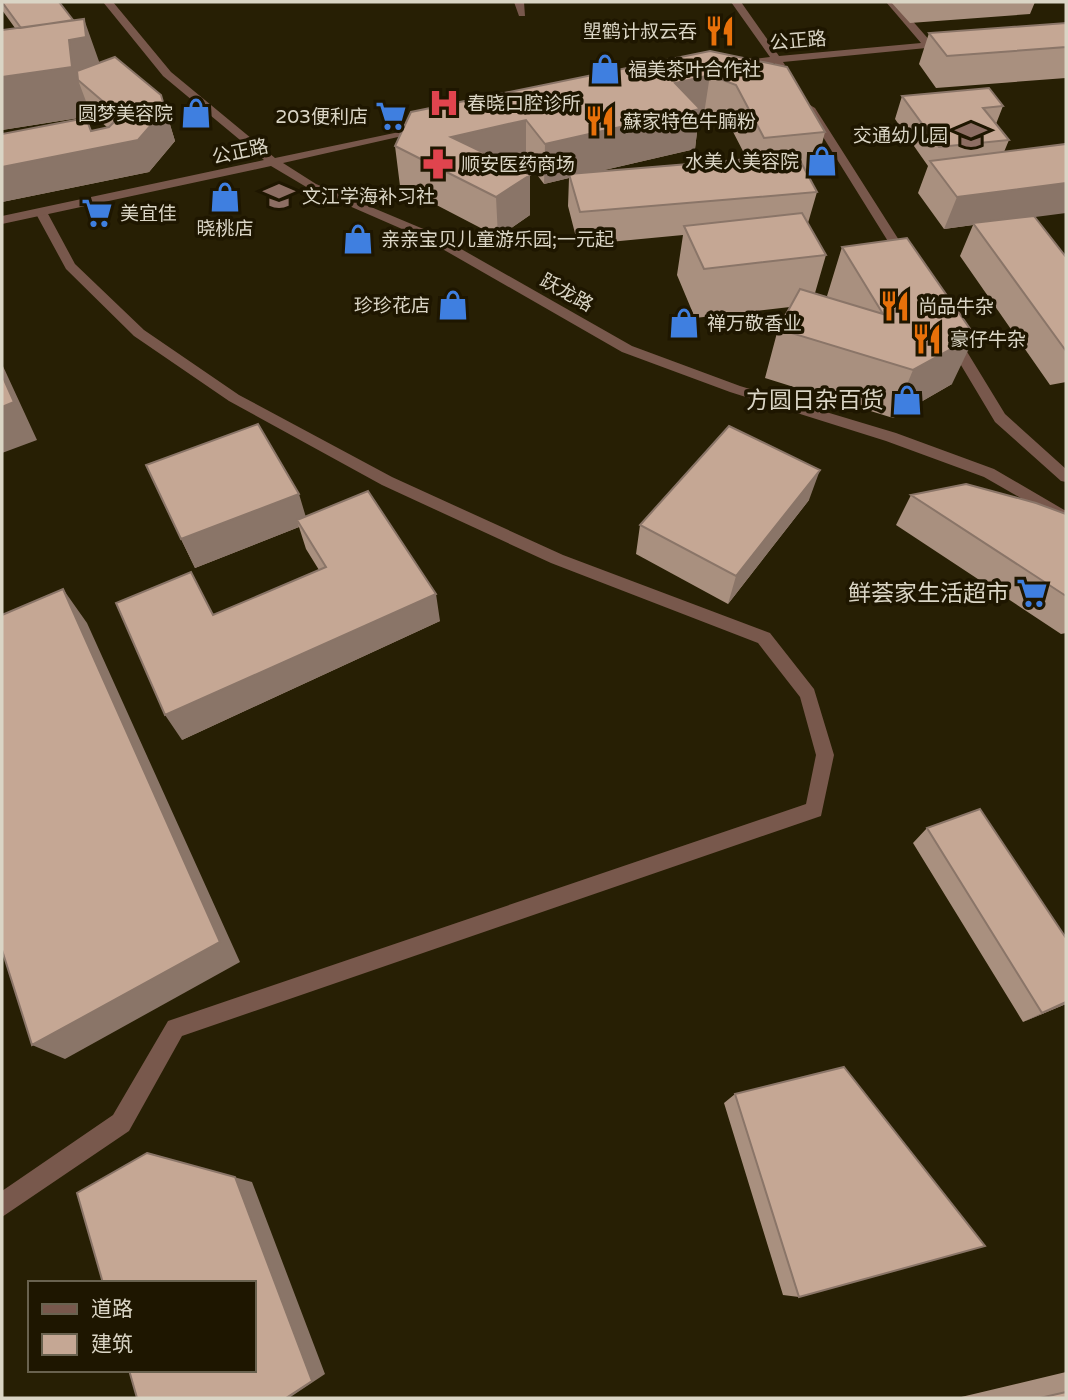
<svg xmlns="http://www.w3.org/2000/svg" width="1068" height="1400" font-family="'Varela Round','Noto Sans SC',sans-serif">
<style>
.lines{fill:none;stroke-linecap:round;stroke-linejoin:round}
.service{fill:#78584c;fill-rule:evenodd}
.minor{fill:#78584c;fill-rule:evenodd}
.wall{fill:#a9907f;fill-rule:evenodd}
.shaded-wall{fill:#8a7568}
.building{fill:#c5a794;stroke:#8a7568;stroke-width:2}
.labels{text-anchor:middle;stroke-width:7;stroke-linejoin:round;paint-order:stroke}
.far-poi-label{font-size:19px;fill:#dad5c5;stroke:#1e1600;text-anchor:start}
.far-street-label{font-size:19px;fill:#dad5c5;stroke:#1e1600}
.poi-label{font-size:23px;fill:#dad5c5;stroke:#1e1600;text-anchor:end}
</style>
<rect width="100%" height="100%" fill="#271f04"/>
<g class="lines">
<!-- service -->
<path class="service" d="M41,208L47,212L75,264L144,330L239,395L392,477L563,555L770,633L814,689L834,755L821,816L182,1036L129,1131L2,1217V1191L113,1115L168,1021L806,804L816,755L800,697L758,643L551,563L382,485L229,401L134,336L66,269L35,212Z"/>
<!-- minor -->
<path class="minor" d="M103,2H113L171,72L275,158L423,127L429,130L283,163L316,184L433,233L632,346L740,386L896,433L994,469L1066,511V524L984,477L886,441L730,392L622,352L425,239L308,188L271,166L2,224V216L264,160L163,76Z
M514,2H524L525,16H519Z
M731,2H741L779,56L921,43L886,2H896L931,42L947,40L952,43L947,46L783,62L785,65L780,68L774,63L734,67L730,66V62L770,57Z
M810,105L815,108L911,259L909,262H901L899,259L805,108Z
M953,336L958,337L1005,414L1066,469V482L1061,481L995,422L946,340Z"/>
</g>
<!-- wall -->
<path class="wall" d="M2,2L100,63L161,95L175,141L149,172L2,202L86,118L91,131L108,128L90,112L91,116L2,130V30L15,28L2,10Z
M891,2H1035L1030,14L910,23Z
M1066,23V78L936,88L919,64L929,33Z
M710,51L825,132L815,172L806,173L817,192L808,223L826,255L815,293L828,297L827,296L842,247L952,384L893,418L765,378L778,329L790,307L695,318L677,275L683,235L578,245L568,206L569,178L544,184L526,160L507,164L530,215L498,237L400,186L395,146ZM704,114L729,124L747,159L600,171L695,149L699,115Z
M902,96L1003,106L996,124L1009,140L1004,152L1035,217L1066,257V382L1050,385L960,256L973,225L944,229L918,193L928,166L895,119Z
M911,495L1066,514V633L1061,634L896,525Z
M809,500L728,604L636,554L640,525Z
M305,516L440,621L182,740L319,570L306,549L299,527L195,568L181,539Z
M927,828L1066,1004L1023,1022L913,843Z
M735,1094L799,1297L783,1295L724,1103Z
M1066,1372V1398H957Z"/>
<!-- shaded-wall -->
<path class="shaded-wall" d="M84,19L101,67L78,80L90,112L91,116L2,130V48L35,57Z
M710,75L704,114L699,115L695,149L570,178L569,174V178L544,184L545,144L675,83Z
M161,95L175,141L149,172L2,202V167L86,118L98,148Z
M526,120V160L454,176L451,137Z
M530,175V215L498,237L496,197Z
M1066,183V213L975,225L973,223V225L944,229L957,197Z
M975,336L952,384L893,418L913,370Z
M2,364L37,440L2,453Z
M820,470L809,500L728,604L736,576Z
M299,494L308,524L297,520L299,527L195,568L181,539Z
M63,589L87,623L240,962L65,1059L32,1045Z
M436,594L440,621L182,740L165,715Z
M1066,1002V1004L1023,1022L1042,1013Z
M147,1153L252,1182L325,1374L289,1398H286Z"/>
<!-- building -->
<path class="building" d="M2,2H59L73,20L21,28Z
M84,19L86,37L69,40L72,67L2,77V30Z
M1066,23V47L947,56L929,33Z
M710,51L787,67L825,132L764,138L736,85L710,75L675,83L700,109L545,144L526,120L451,137L530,175L496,197L395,146L411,112Z
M115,57L161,95L165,109L138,140L2,167V134L86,118L91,131L109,127L120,116L78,80L77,71Z
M989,88L1003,106L983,108L1009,140L939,147L902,96Z
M1066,144V183L957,197L930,161Z
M797,155L817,192L580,212L569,174Z
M802,213L826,255L704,269L684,226Z
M1034,216L1066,257V351L973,223Z
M907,238L975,336L913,370L778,329L800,289L883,314L842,247Z
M2,375L14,402L2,407Z
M258,424L299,494L181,539L146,465Z
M729,426L820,470L736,576L640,525Z
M966,484L1036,503L1066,514V596L911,495Z
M368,491L436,594L165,715L116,603L191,572L213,615L326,567L297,520Z
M63,589L220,942L32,1045L2,950V615Z
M980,809L1066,938V1002L1042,1013L927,828Z
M844,1067L985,1246L799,1297L735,1094Z
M147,1153L235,1177L312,1381L286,1398H137L129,1370H254V1283H103L77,1193Z
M1066,1392V1398H1040Z"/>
<!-- icons -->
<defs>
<g id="restaurant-bare" transform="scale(2.415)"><path d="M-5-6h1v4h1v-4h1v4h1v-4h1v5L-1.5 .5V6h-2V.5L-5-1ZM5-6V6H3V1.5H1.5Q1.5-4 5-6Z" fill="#e8710a" stroke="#1e1600" stroke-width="2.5" paint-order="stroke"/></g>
<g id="shop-bare" transform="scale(2.415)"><path d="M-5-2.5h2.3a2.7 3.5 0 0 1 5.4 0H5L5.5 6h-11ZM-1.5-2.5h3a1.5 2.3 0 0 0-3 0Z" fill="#3f7fe0" stroke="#1e1600" stroke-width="2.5" paint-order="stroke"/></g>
<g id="hospital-bare" transform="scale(2.415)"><path d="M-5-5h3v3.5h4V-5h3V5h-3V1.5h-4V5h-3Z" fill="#e0444e" stroke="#1e1600" stroke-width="2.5" paint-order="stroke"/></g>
<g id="supermarket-bare" transform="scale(2.415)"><path d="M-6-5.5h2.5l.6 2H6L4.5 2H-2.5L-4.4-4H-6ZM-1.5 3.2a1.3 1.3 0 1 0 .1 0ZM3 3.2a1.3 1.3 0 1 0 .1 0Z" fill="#3f7fe0" stroke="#1e1600" stroke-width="2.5" paint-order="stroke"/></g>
<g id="school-bare" transform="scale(2.415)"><path d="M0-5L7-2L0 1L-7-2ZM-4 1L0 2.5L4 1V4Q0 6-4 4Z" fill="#8d6e63" stroke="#1e1600" stroke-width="2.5" paint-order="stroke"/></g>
<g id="pharmacy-bare" transform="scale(2.415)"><path d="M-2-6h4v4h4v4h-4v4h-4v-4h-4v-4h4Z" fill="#e0444e" stroke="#1e1600" stroke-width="2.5" paint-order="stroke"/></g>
</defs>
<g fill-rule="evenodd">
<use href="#restaurant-bare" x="720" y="31"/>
<use href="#shop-bare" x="605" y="69"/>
<use href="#hospital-bare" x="444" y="103"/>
<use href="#shop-bare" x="196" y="113"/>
<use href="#supermarket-bare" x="391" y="116"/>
<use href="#restaurant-bare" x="600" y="121"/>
<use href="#school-bare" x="971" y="135"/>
<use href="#shop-bare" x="822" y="161"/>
<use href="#pharmacy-bare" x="438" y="164"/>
<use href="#school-bare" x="279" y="196"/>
<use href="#shop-bare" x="225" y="197"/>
<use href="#supermarket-bare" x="97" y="213"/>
<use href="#shop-bare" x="358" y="239"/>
<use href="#shop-bare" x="453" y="305"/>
<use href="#restaurant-bare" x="895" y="306"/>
<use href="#shop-bare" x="684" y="323"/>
<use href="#restaurant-bare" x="927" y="339"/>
<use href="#shop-bare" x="907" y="400"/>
<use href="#supermarket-bare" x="1032" y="593"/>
</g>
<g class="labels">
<!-- far-poi labels -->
<g class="far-poi-label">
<text x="697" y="38" text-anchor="end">塱鹤计叔云吞</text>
<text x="628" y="76">褔美茶叶合作社</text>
<text x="467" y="110">春晓口腔诊所</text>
<text x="173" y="120" text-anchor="end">圆梦美容院</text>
<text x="368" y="123" text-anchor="end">203便利店</text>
<text x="623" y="128">蘇家特色牛腩粉</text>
<text x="948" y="142" text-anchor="end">交通幼儿园</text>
<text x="799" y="168" text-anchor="end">水美人美容院</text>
<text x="461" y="171">顺安医药商场</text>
<text x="302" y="203">文江学海补习社</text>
<text x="120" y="220">美宜佳</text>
<text x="225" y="235" text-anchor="middle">晓桃店</text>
<text x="381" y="246">亲亲宝贝儿童游乐园;一元起</text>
<text x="430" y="312" text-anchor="end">珍珍花店</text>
<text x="918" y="313">尚品牛杂</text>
<text x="707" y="330">禅万敬香业</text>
<text x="950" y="346">豪仔牛杂</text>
</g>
<!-- far-street labels -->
<g class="far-street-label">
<text transform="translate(798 40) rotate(-5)" y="7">公正路</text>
<text transform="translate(240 151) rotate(-12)" y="7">公正路</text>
<text transform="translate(567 292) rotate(29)" y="7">跃龙路</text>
</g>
<!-- poi labels -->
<g class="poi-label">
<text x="884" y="408">方圆日杂百货</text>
<text x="1009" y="601">鲜荟家生活超市</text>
</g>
</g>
<!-- border -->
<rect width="1068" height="1400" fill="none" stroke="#dad5c5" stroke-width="7"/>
<!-- legend -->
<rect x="28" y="1281" width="228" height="91" fill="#1e1600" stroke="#69624f" stroke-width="2"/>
<rect x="42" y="1304" width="35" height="10" fill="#78584c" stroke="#69624f" stroke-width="2"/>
<text x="91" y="1316" font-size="21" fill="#dad5c5">道路</text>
<rect x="42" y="1334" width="35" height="21" fill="#c5a794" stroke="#69624f" stroke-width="2"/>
<text x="91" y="1351" font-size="21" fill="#dad5c5">建筑</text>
</svg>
